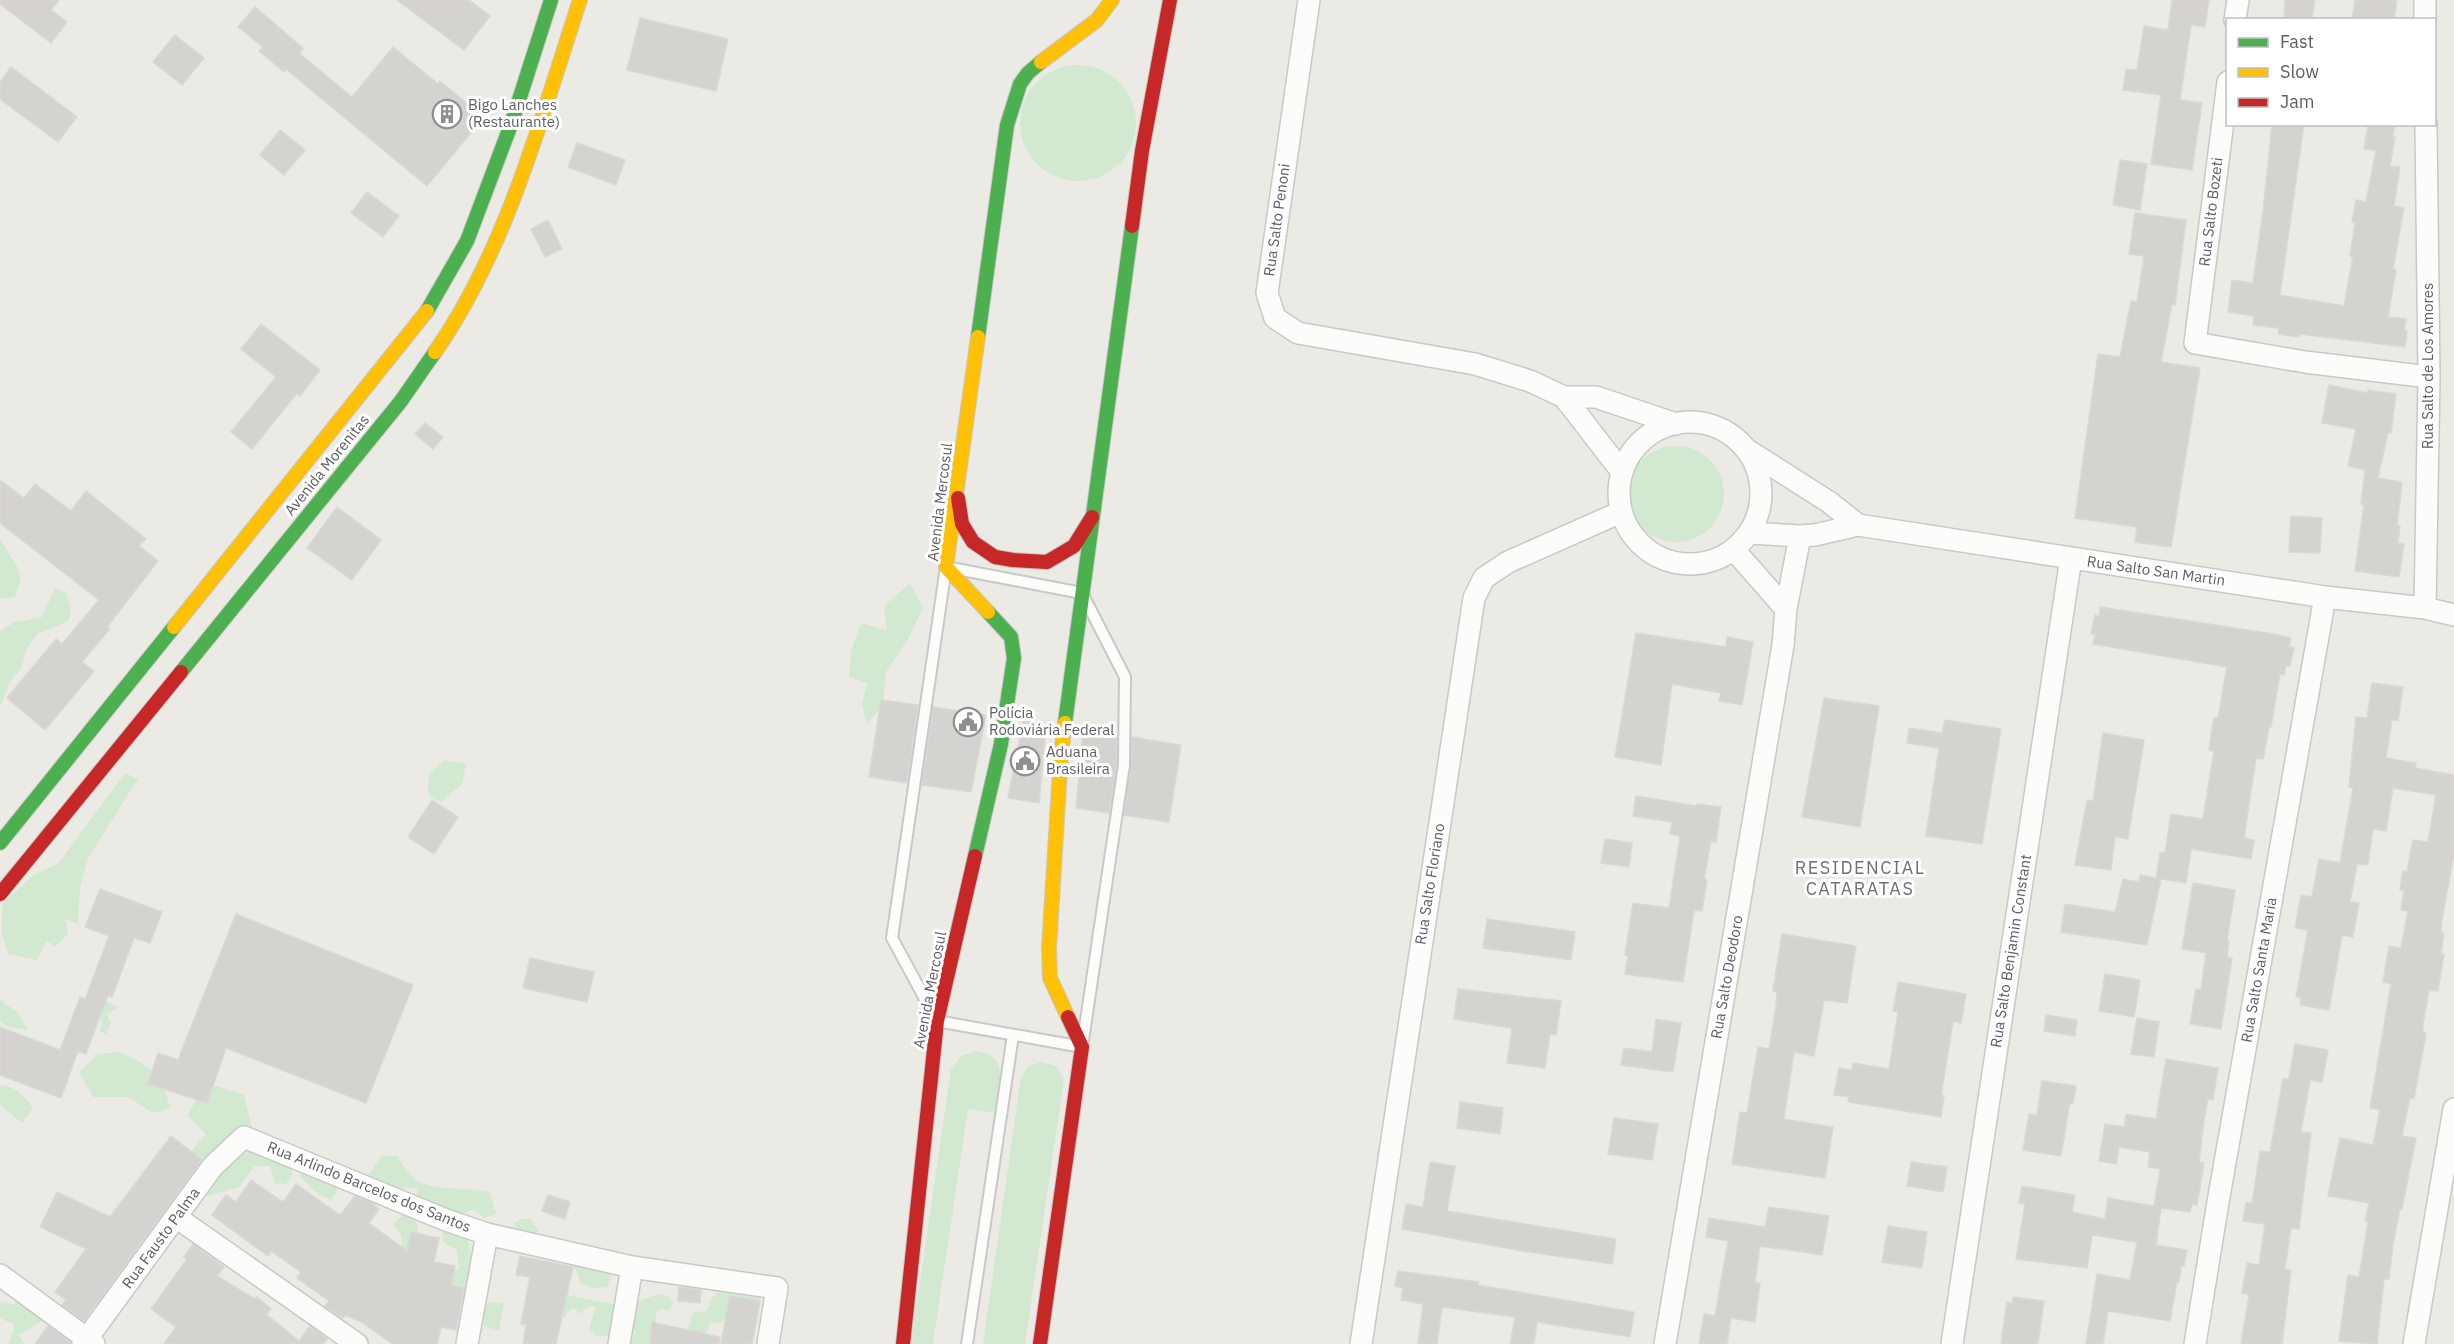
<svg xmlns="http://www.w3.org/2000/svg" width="2454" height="1344" font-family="'IBM Plex Sans',sans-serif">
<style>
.green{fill:#d3e8d0}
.building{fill:#d4d3d0;stroke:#dad8d4;stroke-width:1.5}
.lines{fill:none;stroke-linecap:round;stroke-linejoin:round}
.lane-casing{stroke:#c8c8c7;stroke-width:14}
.street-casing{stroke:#c8c8c7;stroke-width:24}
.fast-casing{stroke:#c7c7c5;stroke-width:16}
.slow-casing{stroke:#c7c7c5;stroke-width:16}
.jam-casing{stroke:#c7c7c5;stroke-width:16}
.lane{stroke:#fcfcfb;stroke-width:10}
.street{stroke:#fcfcfb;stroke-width:21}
.fast{stroke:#4caf50;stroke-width:14}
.slow{stroke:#ffc107;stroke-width:14}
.jam{stroke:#c62828;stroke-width:14}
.labels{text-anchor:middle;stroke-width:6;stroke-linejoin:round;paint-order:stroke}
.poi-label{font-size:15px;fill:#5b5f63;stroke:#fff;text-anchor:start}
.street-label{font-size:15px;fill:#5b5f63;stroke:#fff}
.quarter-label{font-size:18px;letter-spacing:1.5px;fill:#6b7175;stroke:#fff}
</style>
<rect width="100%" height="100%" fill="#ebeae5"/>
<!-- green -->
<path class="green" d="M1020 123a58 58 0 1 1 116 0a58 58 0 1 1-116 0Z
M1628 494a48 48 0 1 1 96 0a48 48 0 1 1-96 0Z
M0,540L16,564L21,578L15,597L0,599Z
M910,583L923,608L908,639L886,672L883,706L867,724L862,704L867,683L849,677L851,651L861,623L887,630L884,606Z
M55,588L66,592L71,612L68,621L37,634L27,648L21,669L10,681L0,707V631L13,623L42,617Z
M444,760L466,764L462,784L441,802L428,794L429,775Z
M125,773L138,779L88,858L80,888L78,924L65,919L68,934L55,947L47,941L37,960L8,954L1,931L3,903L36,873L58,864Z
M100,998L118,1007L107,1015L111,1022L106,1034L100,1032L102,1024L95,1009Z
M0,1000L18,1013L28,1030L6,1026L0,1021Z
M977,1051C1011,1055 999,1090 995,1113L968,1109L933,1343L937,1344H911L951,1069L961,1056Z
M120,1052L139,1061L162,1079L170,1108L153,1113L128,1097H93L79,1072L98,1054Z
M1041,1062L1056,1066L1064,1079L1025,1344H983L1021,1077L1029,1066Z
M0,1085C16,1087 24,1095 33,1108L22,1123L0,1105Z
M217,1086L244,1095L252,1128L210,1156L183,1188L170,1175L206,1134L187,1115L201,1093Z
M258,1149L285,1157L293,1174L286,1184L275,1183L270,1166H255L239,1187L206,1196C216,1160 224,1160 258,1149Z
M381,1156H397C403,1164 410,1177 419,1182C438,1191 470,1187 490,1192L496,1214L484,1218L474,1209L462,1214L431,1203L417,1195V1188L404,1187L399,1191L365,1181Z
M306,1166L339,1180L337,1191L331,1200L318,1194L299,1176Z
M403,1214L412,1216L418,1227L412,1252H402L398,1249L402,1243L401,1235L393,1225Z
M521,1219H531L538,1231L525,1242L519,1234L514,1223Z
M442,1225L465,1233L474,1262V1290L452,1291L451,1274L459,1268L457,1250L443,1242Z
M585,1261L613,1271L607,1287L592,1288L581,1283L574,1266Z
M726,1284L757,1292L761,1299L729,1316L720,1324L711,1322L706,1334L689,1333L688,1326L694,1312L707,1311L711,1299Z
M658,1294L667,1296L674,1303L669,1311L661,1309L656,1313L654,1344H628V1342L636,1332L629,1324L631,1304Z
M565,1295L617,1305L614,1334L598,1337L589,1329L596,1307L590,1306L578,1314L575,1308L570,1309L565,1318H555Z
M20,1296L46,1315L38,1324L18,1335L24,1344H8L15,1325L0,1318V1303L2,1301L13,1305Z
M492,1302L504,1304L499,1330L485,1327L480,1319L486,1305Z"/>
<!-- building -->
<path class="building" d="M0,0H59L51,10L67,22L51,43L0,4Z
M397,0H469L490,16L464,50Z
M2172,0H2209L2205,27L2191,25L2180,100L2202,103L2192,170L2151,164L2161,95L2123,90L2126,69L2137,70L2144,26L2168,30Z
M2285,0H2315L2312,20H2284Z
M2355,0H2397L2394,20H2352Z
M255,7L303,48L299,53L352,97L393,47L438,84L440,81L484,117L427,186L286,69L284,72L259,51L263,47L238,27Z
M640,18L728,39L716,91L627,70Z
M175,35L204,58L182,85L153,62Z
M11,67L77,117L58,142L0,99V82Z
M2272,124H2304L2280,295L2344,306L2353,256H2350L2355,223L2352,222L2356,200L2366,202L2376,150L2364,149L2368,124H2395L2393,137H2395L2390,166L2400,167L2394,206L2404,208L2393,269L2396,270L2388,317L2406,319L2404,330L2407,331L2405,347L2300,334L2299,337L2278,334L2279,328L2253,325L2254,316L2228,312L2232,280L2253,283L2263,211Z
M280,130L305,150L284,175L260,155Z
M577,143L625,160L616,185L568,167Z
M2120,160L2147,164L2140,210L2113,205Z
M367,192L399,216L383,237L351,213Z
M2135,213L2186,220L2175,305L2172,304L2161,362L2200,368L2171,547L2135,542L2137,527L2075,518L2098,354L2120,357L2131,301L2137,302L2144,256L2129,254Z
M548,220L562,249L545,257L531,229Z
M261,324L320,370L300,396L297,393L252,449L231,432L276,377L241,349Z
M2329,385L2368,393V390L2396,394L2391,433L2388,432L2378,478L2402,482L2397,526H2400L2398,543L2404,544L2399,577L2355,571L2364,505L2361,504L2365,470L2348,466L2356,429L2322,423Z
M425,423L443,437L433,449L415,434Z
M0,480L24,498L35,484L71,511L86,491L146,539L139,546L158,561L107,627L110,629L82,662L94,671L45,730L7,698L56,639L62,644L99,600L0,523Z
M337,507L381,540L352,580L307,548Z
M2291,516L2322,518L2320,553L2289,552Z
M2100,607L2273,634L2291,638L2289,646L2294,648L2290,666L2286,665L2284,675L2280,674L2271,727H2269L2263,759L2256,758L2244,838L2254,840L2251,859L2191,849L2186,883L2161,879L2147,945L2061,932L2065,904L2115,912L2123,879L2139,882L2140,875L2156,878L2160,853H2165L2171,814L2203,819L2214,751L2209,750L2211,735L2214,718H2218L2227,667L2093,644L2095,635L2091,634L2095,615L2099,616Z
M1636,633L1726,647L1727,637L1753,642L1742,705L1719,701L1721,693L1672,684L1661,765L1615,757Z
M2372,683L2403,687L2398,721L2392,720L2386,758L2416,763L2415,768L2454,775V854L2442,919L2441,933H2444L2441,954H2444L2438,991L2429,990L2423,1024V1033H2426L2414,1099L2410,1098L2402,1136L2416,1138L2402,1209H2400L2393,1244L2389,1279H2384L2377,1344L2339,1341L2348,1275L2359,1277L2368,1222L2365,1221L2369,1203L2328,1196L2340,1138L2373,1145L2380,1110L2370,1108L2391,984L2383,982L2389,946L2401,948L2408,911L2401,910L2404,891L2400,890L2403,871L2407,872L2413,840L2428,842L2436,795L2393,788L2386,831L2373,829L2368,865L2357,864L2350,902L2359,903L2353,937L2342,935L2329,1010L2300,1005L2301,998L2296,997L2308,930L2295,928L2301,895L2312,897L2319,859L2340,863L2353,788L2349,787L2356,717L2367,718Z
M1824,698L1879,706L1860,827L1802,817Z
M881,700L918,705L907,783L869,777Z
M933,707L986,715L971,792L922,785Z
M1945,720L2001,729L1982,844L1926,836L1939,748L1907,743L1909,728L1942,733Z
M1023,721L1046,724L1039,803L1008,798Z
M1083,730L1117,735V764L1109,813L1076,808Z
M2103,733L2144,740L2128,839L2115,837L2111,870L2075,865L2087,800L2093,801Z
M1132,737L1181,745L1169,822L1124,815L1131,766Z
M1636,796L1696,806L1697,804L1721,807L1716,842L1711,841L1704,879L1707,880L1702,911L1694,910L1683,982L1625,974L1628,956L1625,955L1633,903L1669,908L1680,836L1670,834L1672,822L1633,816Z
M432,800L458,817L434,854L408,837Z
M1605,839L1632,843L1629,867L1601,863Z
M2193,883L2235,890L2227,941H2229L2227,957L2232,958L2221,1029L2190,1024L2196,989L2201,990L2206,953L2182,949Z
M100,889L162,912L150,943L134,938L112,997L108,995L86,1054L78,1051L61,1098L0,1075V1027L60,1050L80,997L85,999L109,936L85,927Z
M236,914L413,985L366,1103L226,1048L207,1103L148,1084L158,1053L178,1060Z
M1487,919L1575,932L1571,960L1483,948Z
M1782,934L1856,946L1847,1003L1824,1000L1814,1056L1794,1052L1784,1119L1833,1127L1825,1178L1732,1164L1740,1112L1747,1113L1758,1047L1769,1049L1776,1006L1777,992L1773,991Z
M530,958L594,972L587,1002L523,988Z
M2105,974L2140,980L2134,1017L2099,1011Z
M1898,982L1966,994L1961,1023L1953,1021L1941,1096H1944L1941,1117L1848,1102L1849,1097L1834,1095L1839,1068L1852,1070L1853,1063L1889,1069L1898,1012L1893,1011Z
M1458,989L1561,1001L1556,1035L1550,1034L1545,1068L1507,1063L1512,1028L1454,1019Z
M2046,1015L2077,1020L2075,1036L2044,1031Z
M2137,1018L2159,1022L2154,1057L2131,1054Z
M1656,1019L1681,1023L1673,1072L1621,1065L1624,1048L1652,1052Z
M2295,1044L2328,1050L2322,1082L2310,1080L2301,1132L2311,1133L2299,1229L2291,1228L2285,1269L2291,1270L2282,1344H2241L2249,1295L2242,1293L2247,1263L2259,1265L2265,1224L2243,1221L2246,1202L2252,1203L2260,1151L2270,1152L2283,1079H2289Z
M2166,1059L2218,1068L2213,1100L2208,1099L2204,1120L2199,1162L2204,1163L2197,1205L2192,1204L2190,1212L2161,1208L2156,1245L2187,1250L2184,1266H2181L2179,1282H2177L2170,1321L2108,1311L2103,1344H2086L2097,1274L2130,1280L2137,1242L2092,1235L2087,1268L2016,1259L2025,1204L2019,1203L2022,1186L2075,1195L2072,1212L2105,1219L2108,1198L2154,1206L2160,1169L2148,1167L2150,1152L2119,1147L2116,1164L2099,1161L2105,1124L2124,1127L2126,1114L2156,1119Z
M2042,1081L2076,1086L2073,1103H2070L2069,1107L2061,1156L2023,1150L2029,1114L2037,1115Z
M1460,1102L1503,1108L1500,1134L1457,1128Z
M1614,1118L1658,1124L1652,1160L1608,1154Z
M171,1136L202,1160L84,1321L62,1305L66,1300L55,1292L86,1249L40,1227L57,1192L110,1217Z
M1430,1162L1455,1166L1447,1211L1616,1239L1612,1264L1522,1251L1402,1229L1406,1204L1423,1207Z
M1911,1162L1947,1167L1943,1192L1907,1186Z
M251,1180L283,1202L296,1184L340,1215L355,1196L372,1203L379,1209L369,1223L407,1251L411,1232L439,1238L434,1262L455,1266L451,1285L464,1288L456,1330L441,1327L437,1344H393L361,1322L345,1315L343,1318L325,1306L329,1301L297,1278L301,1272L271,1251L268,1256L212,1215L226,1195L236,1202Z
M548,1195L570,1202L565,1219L542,1211Z
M1769,1207L1829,1216L1822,1255L1760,1246L1755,1282L1760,1283L1755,1322L1731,1318L1727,1344H1699L1704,1314L1715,1316L1728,1241L1706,1237L1709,1218L1765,1227Z
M1888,1226L1927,1232L1922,1268L1882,1262Z
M193,1244L224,1267L217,1276L255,1299L257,1297L271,1309L266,1314L299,1341L310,1326L327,1339L323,1344H164L176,1327L151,1309L187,1259L184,1257Z
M520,1256L573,1267L556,1344H523L526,1325L521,1324L530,1277L516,1275Z
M1398,1271L1478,1282V1285L1634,1312L1630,1337L1537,1322L1534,1344H1510L1515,1317L1442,1307L1437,1344H1418L1423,1304L1401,1300L1403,1288L1395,1286Z
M679,1287L701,1290L700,1303L678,1301Z
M730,1296L760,1301L752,1344H721Z
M2013,1297L2044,1301L2038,1344H2001L2007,1302L2012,1303Z
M652,1322L720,1337L719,1344H650Z
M48,1326L70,1342V1344H35Z"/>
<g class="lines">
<!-- lane casing -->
<g class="lane-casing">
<path id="lane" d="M946,567L1082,593L1125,677L1124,765L1082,1047L937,1021L892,938Z
M967,1344L1013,1035"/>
</g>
<!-- street casing -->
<g class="street-casing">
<path id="street" d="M1309,0L1267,293L1275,318L1298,333L1475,364L1530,381L1564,397H1596L1676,424
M2425,0V20
M2235,20L2238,0
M2228,82L2195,343L2305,362L2429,377
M1564,397L1622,472
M1619 493a71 71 0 1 1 142 0a71 71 0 1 1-142 0Z
M1749,451L1829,502L1858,525
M1750,533L1800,536L1815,535L1858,525L2325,597L2425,608L2454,615
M1734,550L1786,609
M2425,608L2429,377L2426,124
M176,1217L357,1344
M0,1275L94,1344
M83,1344L213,1166L244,1137L446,1220L487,1234L632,1267L777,1288L768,1344
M467,1344L487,1234
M619,1344L632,1267
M1361,1344L1474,598L1484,578L1508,562L1621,512
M1665,1344L1783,645L1786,609L1800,536
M1952,1344L2071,558
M2195,1344L2218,1202L2325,597
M2414,1344L2454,1109"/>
</g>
<!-- fast casing -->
<g class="fast-casing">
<path id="fast" d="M427,311L467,241L512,122L551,0
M978,337L1007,125L1020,84L1028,73L1041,62
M181,672L401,401L435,352
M1065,723L1132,226
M0,843L174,627
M975,856L1001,744L1014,658L1011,637L988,612"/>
</g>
<!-- slow casing -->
<g class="slow-casing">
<path id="slow" d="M1041,62L1097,20L1112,0
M978,337L946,567L988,612
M435,352C507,249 541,118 580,0
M174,627L427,311
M1065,723L1061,754L1049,948L1050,978L1068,1017"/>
</g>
<!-- jam casing -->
<g class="jam-casing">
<path id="jam" d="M1132,226L1142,151L1170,0
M958,498L962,524L973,542L995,557L1013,560L1047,562L1074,546L1092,517
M0,894L181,672
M903,1344L937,1021L975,856
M1040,1344L1082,1047L1068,1017"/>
</g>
<!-- lane -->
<use href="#lane" class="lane"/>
<!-- street -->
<use href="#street" class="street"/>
<!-- fast -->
<use href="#fast" class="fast"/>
<!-- slow -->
<use href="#slow" class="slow"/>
<!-- jam -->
<use href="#jam" class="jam"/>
</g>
<!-- icons -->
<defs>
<g id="building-ring" transform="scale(1.5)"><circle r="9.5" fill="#fff" stroke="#8d9090" stroke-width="1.5"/><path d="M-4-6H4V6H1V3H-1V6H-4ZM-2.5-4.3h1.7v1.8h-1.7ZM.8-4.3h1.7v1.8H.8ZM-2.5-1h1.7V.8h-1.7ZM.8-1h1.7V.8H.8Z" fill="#8d9090"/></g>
<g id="civic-ring" transform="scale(1.5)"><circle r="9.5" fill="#fff" stroke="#8d9090" stroke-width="1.5"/><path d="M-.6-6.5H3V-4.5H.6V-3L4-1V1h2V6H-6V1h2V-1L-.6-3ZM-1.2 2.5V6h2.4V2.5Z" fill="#8d9090"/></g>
</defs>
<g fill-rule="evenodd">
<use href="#building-ring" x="447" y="114"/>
<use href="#civic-ring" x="968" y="722"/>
<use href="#civic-ring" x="1025" y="761"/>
</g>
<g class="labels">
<!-- poi labels -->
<g class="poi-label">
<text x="468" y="110">Bigo Lanches<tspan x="468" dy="17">(Restaurante)</tspan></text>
<text x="989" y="718">Polícia<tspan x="989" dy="17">Rodoviária Federal</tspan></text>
<text x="1046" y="757">Aduana<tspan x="1046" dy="17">Brasileira</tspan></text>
</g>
<!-- street labels -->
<g class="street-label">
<text transform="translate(2211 212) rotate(-83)" y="5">Rua Salto Bozeti</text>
<text transform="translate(1277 220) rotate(-82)" y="5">Rua Salto Penoni</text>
<text transform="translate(2428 366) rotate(-90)" y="5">Rua Salto de Los Amores</text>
<text transform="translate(327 465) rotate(-51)" y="5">Avenida Morenitas</text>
<text transform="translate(940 502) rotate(-83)" y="5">Avenida Mercosul</text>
<text transform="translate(2156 571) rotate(8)" y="5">Rua Salto San Martin</text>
<text transform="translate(1430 884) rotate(-81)" y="5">Rua Salto Floriano</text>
<text transform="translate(2011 951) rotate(-81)" y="5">Rua Salto Benjamin Constant</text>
<text transform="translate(2259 970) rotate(-80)" y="5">Rua Salto Santa Maria</text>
<text transform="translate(1727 977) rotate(-80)" y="5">Rua Salto Deodoro</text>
<text transform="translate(930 990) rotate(-79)" y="5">Avenida Mercosul</text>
<text transform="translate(369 1187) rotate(22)" y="5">Rua Arlindo Barcelos dos Santos</text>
<text transform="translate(161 1238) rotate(-54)" y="5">Rua Fausto Palma</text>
</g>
<!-- quarter labels -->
<g class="quarter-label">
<text x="1860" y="874">RESIDENCIAL<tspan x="1860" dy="21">CATARATAS</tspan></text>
</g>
</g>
<!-- legend -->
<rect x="2226" y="18" width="210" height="108" fill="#ffffff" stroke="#bdbfc1" stroke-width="1.5"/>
<rect x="2238" y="38" width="30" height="9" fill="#4caf50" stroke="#bdbfc1" stroke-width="1.5"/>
<text x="2280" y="48" font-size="18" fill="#5b5f63">Fast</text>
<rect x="2238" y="68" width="30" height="9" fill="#ffc107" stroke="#bdbfc1" stroke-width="1.5"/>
<text x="2280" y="78" font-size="18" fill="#5b5f63">Slow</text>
<rect x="2238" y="98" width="30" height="9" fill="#c62828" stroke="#bdbfc1" stroke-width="1.5"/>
<text x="2280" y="108" font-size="18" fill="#5b5f63">Jam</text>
</svg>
